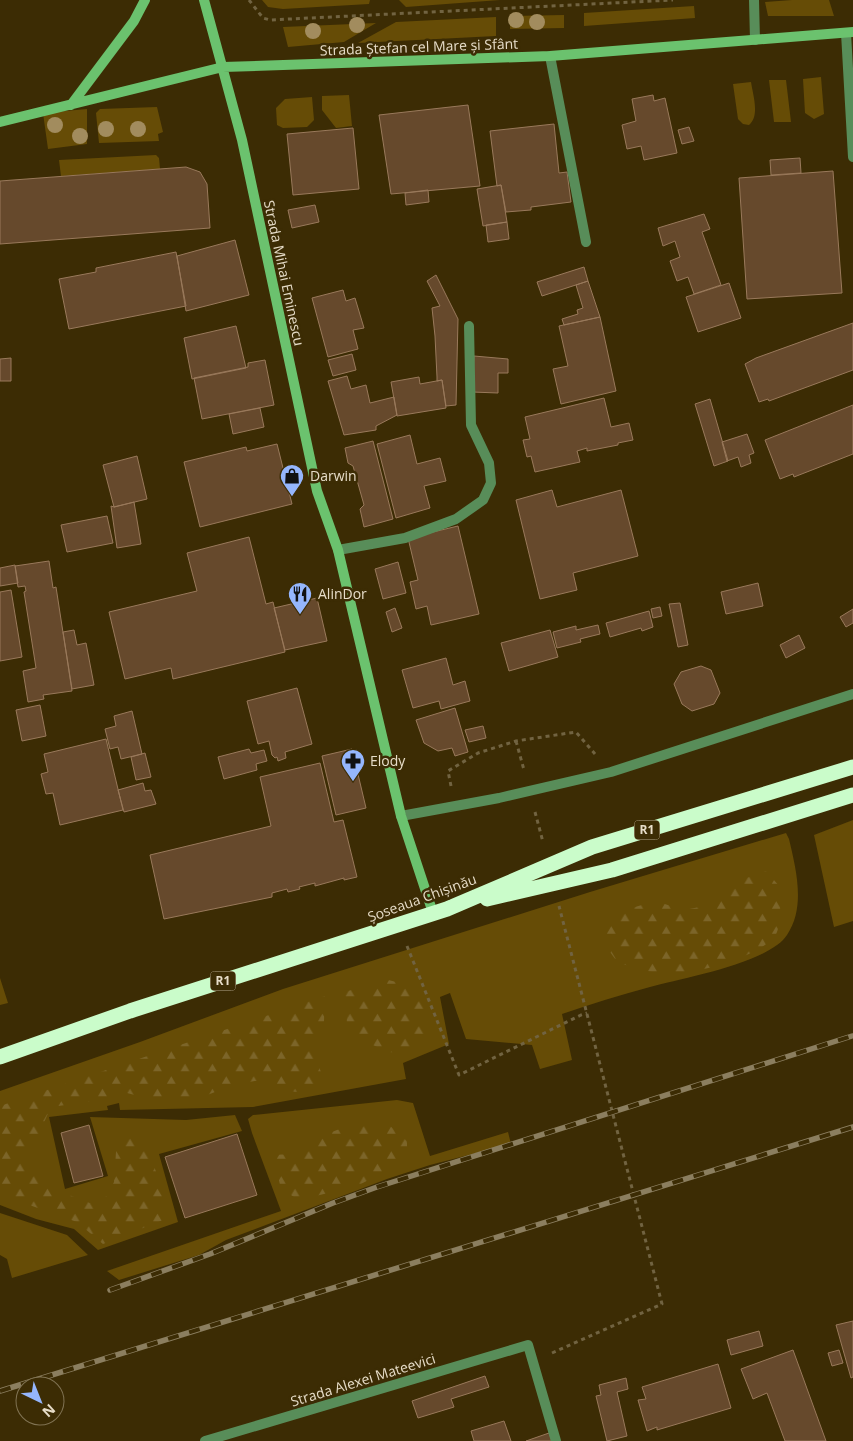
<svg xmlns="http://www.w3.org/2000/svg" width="853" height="1441" font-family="'Open Sans',sans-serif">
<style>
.grass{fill:#664c06}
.forest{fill:url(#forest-firs)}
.building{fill:#66492c;stroke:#99795b}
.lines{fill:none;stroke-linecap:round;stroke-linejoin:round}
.path{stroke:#716341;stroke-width:3;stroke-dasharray:4 4;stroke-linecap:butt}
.lane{stroke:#588d59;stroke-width:10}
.street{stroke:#588d59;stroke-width:10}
.secondary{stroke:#6bc26e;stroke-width:10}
.highway{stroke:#cafcca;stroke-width:15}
.rail-casing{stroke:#8b7e5f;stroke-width:5.5}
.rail{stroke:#3c2c04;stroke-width:4;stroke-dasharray:11;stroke-linecap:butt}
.tree{fill:#a28c5e}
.labels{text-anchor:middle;stroke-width:5;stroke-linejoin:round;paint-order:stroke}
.shield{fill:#3c2c04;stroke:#b4a88e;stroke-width:1}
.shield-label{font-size:12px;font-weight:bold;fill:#e7ddc9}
.street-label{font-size:14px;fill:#e7ddc9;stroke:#3c2c04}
.poi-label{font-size:14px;fill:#e7ddc9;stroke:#3c2c04;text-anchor:start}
</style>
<defs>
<pattern id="forest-firs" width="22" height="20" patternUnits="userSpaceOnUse" patternTransform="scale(1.25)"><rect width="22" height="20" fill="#664c06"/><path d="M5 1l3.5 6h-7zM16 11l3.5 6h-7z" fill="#7c6529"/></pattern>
</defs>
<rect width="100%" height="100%" fill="#3c2c04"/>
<!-- grass -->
<path class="grass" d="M262,0H370L369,4L283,9L268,7Z
M399,0H500L406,7Z
M792,0H829L834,16H768L765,2Z
M694,6L695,18L584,26V13Z
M564,15V28L510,29V16Z
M496,17V36L358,43L396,22Z
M376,23L344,42L288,47L283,27Z
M821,77L824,114L814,119L805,113L803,79Z
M769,80H786L791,122H774Z
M751,82C753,95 760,116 749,125L743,124L738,119L733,84Z
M349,95L352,126L336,128L322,110V96Z
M312,97L314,120L307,127L283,128L277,125L276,108L285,99Z
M157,107L163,132L158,134L159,141L99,143L96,113L100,109Z
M87,109V144L48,149L43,113Z
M156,155L159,158L160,169L61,176L59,160Z
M853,820V921L834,927L814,835Z
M786,833L789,839C796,869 806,907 787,935C769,963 682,978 650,987C620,995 591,1004 562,1014L572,1060L540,1069L532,1045L466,1039L450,993L440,997L449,1044L403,1063L406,1079L253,1107L120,1110L119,1103L107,1106L108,1110L49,1117L65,1189L108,1176L90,1117L186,1120L235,1115L242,1131L159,1154L178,1222L98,1250L74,1229L36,1219L0,1205V1091L140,1042L283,989L590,892Z
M0,978L8,1003L0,1005Z
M397,1100L413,1103L430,1156L508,1132L511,1144L430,1165L387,1179L226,1240L199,1255L119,1280L107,1271L281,1211L252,1133L248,1119L253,1115Z
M0,1213L67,1235L88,1255L12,1278L7,1259L0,1255Z"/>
<!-- forest -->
<path class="forest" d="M766,871L780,887C780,899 782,926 775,936C759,957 693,975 667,974C651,973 634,967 618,963L600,938L612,914L655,901L684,910L710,905L732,883Z
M384,979L409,985L426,1002L429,1037L410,1054L389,1052L361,1040L347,1024L345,992Z
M325,996L324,1021L315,1056L325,1083L315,1089L302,1092L278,1091L266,1079L233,1085L197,1099L146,1098L127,1093L87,1102L51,1107L26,1162L43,1185L90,1203L107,1196L114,1182L117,1137C120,1137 125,1136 128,1137C154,1144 164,1196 168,1218L103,1244L77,1222L21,1202L0,1185V1106Z
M360,1121L388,1124L407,1141V1160L357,1186L299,1200L281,1189L273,1155L292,1154L314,1139Z"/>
<!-- building -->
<path class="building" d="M653,95L654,101L665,98L677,153L644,160L641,146L627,149L622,125L636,121L632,99Z
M468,105L480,186L391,194L379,115Z
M554,124L559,173L567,172L571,202L531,207V210L506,212L501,185L497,186L490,131Z
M689,127L694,141L682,144L678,130Z
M353,128L359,189L293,195L287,134Z
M800,158L801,173L771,175L770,160Z
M186,167L200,172L207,184L210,228L0,244V181Z
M833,171L842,293L747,299L739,178Z
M501,185L507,222L483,226L477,189Z
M428,190L429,202L406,205L405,193Z
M315,205L319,222L292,228L288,210Z
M704,214L710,229L702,232L721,285L694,294L688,277L677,281L670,261L680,257L675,241L663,246L658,228Z
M507,222L509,239L488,242L486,225Z
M235,240L249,295L186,311L177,256Z
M176,252L186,306L69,329L59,279L96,272V268Z
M584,267L588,281L542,296L537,282Z
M436,275L458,319L456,405L446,406L442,380L437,381V377L435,336L432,308L440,306L427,281Z
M588,281L600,317L564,325L562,319L578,314L577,310L583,308L576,285Z
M729,283L741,318L698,332L686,297Z
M343,290L346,301L355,298L364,328L353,330L358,349L328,357L312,298Z
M600,317L616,391L561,404L553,369L568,366L559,326Z
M853,323V370L769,401L768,399L759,402L745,364L756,358Z
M236,326L246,368L192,379L184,338Z
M352,354L356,370L333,376L328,360Z
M474,356L508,359V373H498V393L472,392Z
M11,358V381H0V359Z
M265,360L274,405L202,419L194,378L248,367V363Z
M347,376L351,389L366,385L370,403L394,397L397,415L376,426V430L344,435L328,381Z
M419,377L420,384L442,380L446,408L397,416L391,382Z
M604,398L611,427L629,423L633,440L618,443V445L587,451V448L577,451L580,462L535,472L531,456L527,457L523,440L530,439L525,417Z
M710,399L728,461L714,466L695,404Z
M853,405V454L794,477L793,474L780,479L765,440Z
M260,408L264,427L233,434L229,414Z
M747,434L754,453L749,455L751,463L741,467L738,457L727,461L722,442Z
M410,435L417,464L440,458L446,481L424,486L430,508L396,518L377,444Z
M373,441L393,519L364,527L360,509L364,505L353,466L348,463L345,448Z
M277,444L292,504L200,527L184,462L246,447L247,451Z
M137,456L147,499L114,507L103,465Z
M552,490L557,507L621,490L638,556L573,573L577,590L540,599L516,500Z
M134,502L141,544L117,548L111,506L114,507Z
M107,516L113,543L67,552L61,525Z
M458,526L479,614L431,625L427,606L416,609L410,582L418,580L408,538Z
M249,537L266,604L273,602L285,652L173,679L171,668L125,679L109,612L197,591L187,553Z
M49,561L53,588L56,587L72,691L43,695L44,699L28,702L23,671L36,668L24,592L26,591L25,586L18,587L15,566Z
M398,562L406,593L383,599L375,569Z
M15,565L18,583L0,586V568Z
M758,583L763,606L726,614L721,592Z
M11,590L22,657L0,661V592Z
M317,598L327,641L285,650L274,608Z
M680,603L688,645L678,647L669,604Z
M660,607L662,616L653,618L651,609Z
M395,608L402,628L392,632L386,612Z
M853,609V623L846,627L840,617Z
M649,611L653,627L642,631L641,628L610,637L606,623Z
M598,625L600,634L580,639L581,642L557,648L553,632L576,626V630Z
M74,630L77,645L86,643L94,685L72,689L63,632Z
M550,630L558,657L509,671L501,643Z
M799,635L805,648L786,658L780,645Z
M446,658L453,685L465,681L470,701L441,709L439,701L413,708L402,670Z
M701,666L711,670L720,693L714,704L692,711L682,704L674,684L681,672Z
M297,688L312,744L285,752L286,758L278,761L277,757L275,758L272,755L269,741L258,744L247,701Z
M40,705L46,736L22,741L16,710Z
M455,708L468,752L455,756L452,748L438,751L424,743L416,720Z
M132,711L142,754L121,759L118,747L110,749L105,729L116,726L114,716Z
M483,726L486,738L469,742L465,730Z
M106,739L123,810L60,825L53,793L46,794L41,774L48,772L44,754Z
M249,749L251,753L264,750L267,761L256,764L257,770L224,779L218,757Z
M352,749L366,808L336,815L322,756Z
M145,753L151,777L136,780L131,757Z
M320,763L334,822L343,820L357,877L344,880V878L315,886V883L299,887L300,889L288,892L287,889L272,893V897L164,919L150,855L271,826L260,777Z
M143,783L145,791L151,790L156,804L124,812L118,790Z
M89,1125L103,1176L74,1183L61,1133Z
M237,1134L257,1195L185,1218L165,1157Z
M853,1321V1377L851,1378L836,1325Z
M759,1331L763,1346L731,1355L727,1340Z
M793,1350L814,1408L826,1441H785L767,1393L753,1399L741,1369Z
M839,1350L843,1363L832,1366L828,1353Z
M718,1364L731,1408L657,1430V1427L647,1431L638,1400L646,1399L642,1387Z
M485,1376L489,1387L451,1399L454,1407L418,1418L412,1401Z
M626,1378L628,1389L617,1392L627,1436L607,1441L596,1396L601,1395L599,1385Z
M504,1421L511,1441H474L471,1431Z
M549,1433L552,1441H526Z"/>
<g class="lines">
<!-- path -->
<path class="path" d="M249,0L263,18L270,20L673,0
M516,741L524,770
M451,786L448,771L478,753L516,741L576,732L595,754
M535,812L543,842
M407,946L459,1075L581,1015L587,1013
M552,1353L662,1304L559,906"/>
<!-- lane -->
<path class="lane" d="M754,0L755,40
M846,33L853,157
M401,816L499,798L611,772L853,694"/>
<!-- street -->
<path class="street" d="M550,56L586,242
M338,550L405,538L456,519L483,500L491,483L489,463L471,425L469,326
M205,1441L528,1345L556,1441"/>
<!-- secondary -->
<path class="secondary" d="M204,0L242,140L317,491L338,550L401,816L433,913
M71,105L134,21L145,0
M0,122L223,67L550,56L853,32"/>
<!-- highway -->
<path class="highway" d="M487,899L612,870L853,795
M0,1057L130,1011L447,909L592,847L853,767"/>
<!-- rail casing -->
<g class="rail-casing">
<path id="rail" d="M110,1290L210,1254L333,1203L377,1187L852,1036
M0,1391L853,1127"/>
</g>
<!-- rail -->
<use href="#rail" class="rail"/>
</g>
<!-- trees -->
<g class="tree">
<circle cx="516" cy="20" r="8"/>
<circle cx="537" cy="22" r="8"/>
<circle cx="357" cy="25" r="8"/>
<circle cx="313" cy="31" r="8"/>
<circle cx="55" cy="125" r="8"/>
<circle cx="106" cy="129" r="8"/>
<circle cx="138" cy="129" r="8"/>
<circle cx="80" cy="136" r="8"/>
</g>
<!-- icons -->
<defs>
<g id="shop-pin" transform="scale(1.25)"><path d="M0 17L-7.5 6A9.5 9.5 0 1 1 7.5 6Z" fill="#95b6fd" stroke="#3c2c04"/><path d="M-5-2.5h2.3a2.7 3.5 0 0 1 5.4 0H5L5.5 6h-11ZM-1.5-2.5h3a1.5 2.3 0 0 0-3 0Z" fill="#111"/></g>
<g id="restaurant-pin" transform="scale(1.25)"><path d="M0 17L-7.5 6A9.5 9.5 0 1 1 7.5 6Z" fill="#95b6fd" stroke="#3c2c04"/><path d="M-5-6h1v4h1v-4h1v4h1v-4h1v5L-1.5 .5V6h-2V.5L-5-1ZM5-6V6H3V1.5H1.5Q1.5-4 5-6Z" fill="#111"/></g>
<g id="pharmacy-pin" transform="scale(1.25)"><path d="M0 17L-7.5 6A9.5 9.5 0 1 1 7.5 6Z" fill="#95b6fd" stroke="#3c2c04"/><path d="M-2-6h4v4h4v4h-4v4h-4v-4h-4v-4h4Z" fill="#111"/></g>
</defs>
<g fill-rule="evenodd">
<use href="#shop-pin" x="292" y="476"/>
<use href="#restaurant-pin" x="300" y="594"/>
<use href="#pharmacy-pin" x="353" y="761"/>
</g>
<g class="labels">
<!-- shield labels -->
<g class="shield">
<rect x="634.5" y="820.5" width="25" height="19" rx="4"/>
<rect x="210.5" y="971.5" width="25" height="19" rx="4"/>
</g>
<g class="shield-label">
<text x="647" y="834">R1</text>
<text x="223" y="985">R1</text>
</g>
<!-- street labels -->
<g class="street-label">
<text transform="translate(419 47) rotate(-2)" y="5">Strada Ștefan cel Mare și Sfânt</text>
<text transform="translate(284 273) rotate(78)" y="5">Strada Mihai Eminescu</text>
<text transform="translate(422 898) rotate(-20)" y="5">Șoseaua Chișinău</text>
<text transform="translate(363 1380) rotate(-17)" y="5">Strada Alexei Mateevici</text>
</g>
<!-- poi labels -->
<g class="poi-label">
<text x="310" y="481">Darwin</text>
<text x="318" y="599">AlinDor</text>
<text x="370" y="766">Elody</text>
</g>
</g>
<!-- north arrow -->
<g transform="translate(40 1401) rotate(137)"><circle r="24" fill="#3c2c04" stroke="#807353"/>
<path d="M0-4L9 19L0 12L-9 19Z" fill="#95b6fd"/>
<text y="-8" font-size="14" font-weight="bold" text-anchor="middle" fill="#e7ddc9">N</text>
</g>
</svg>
